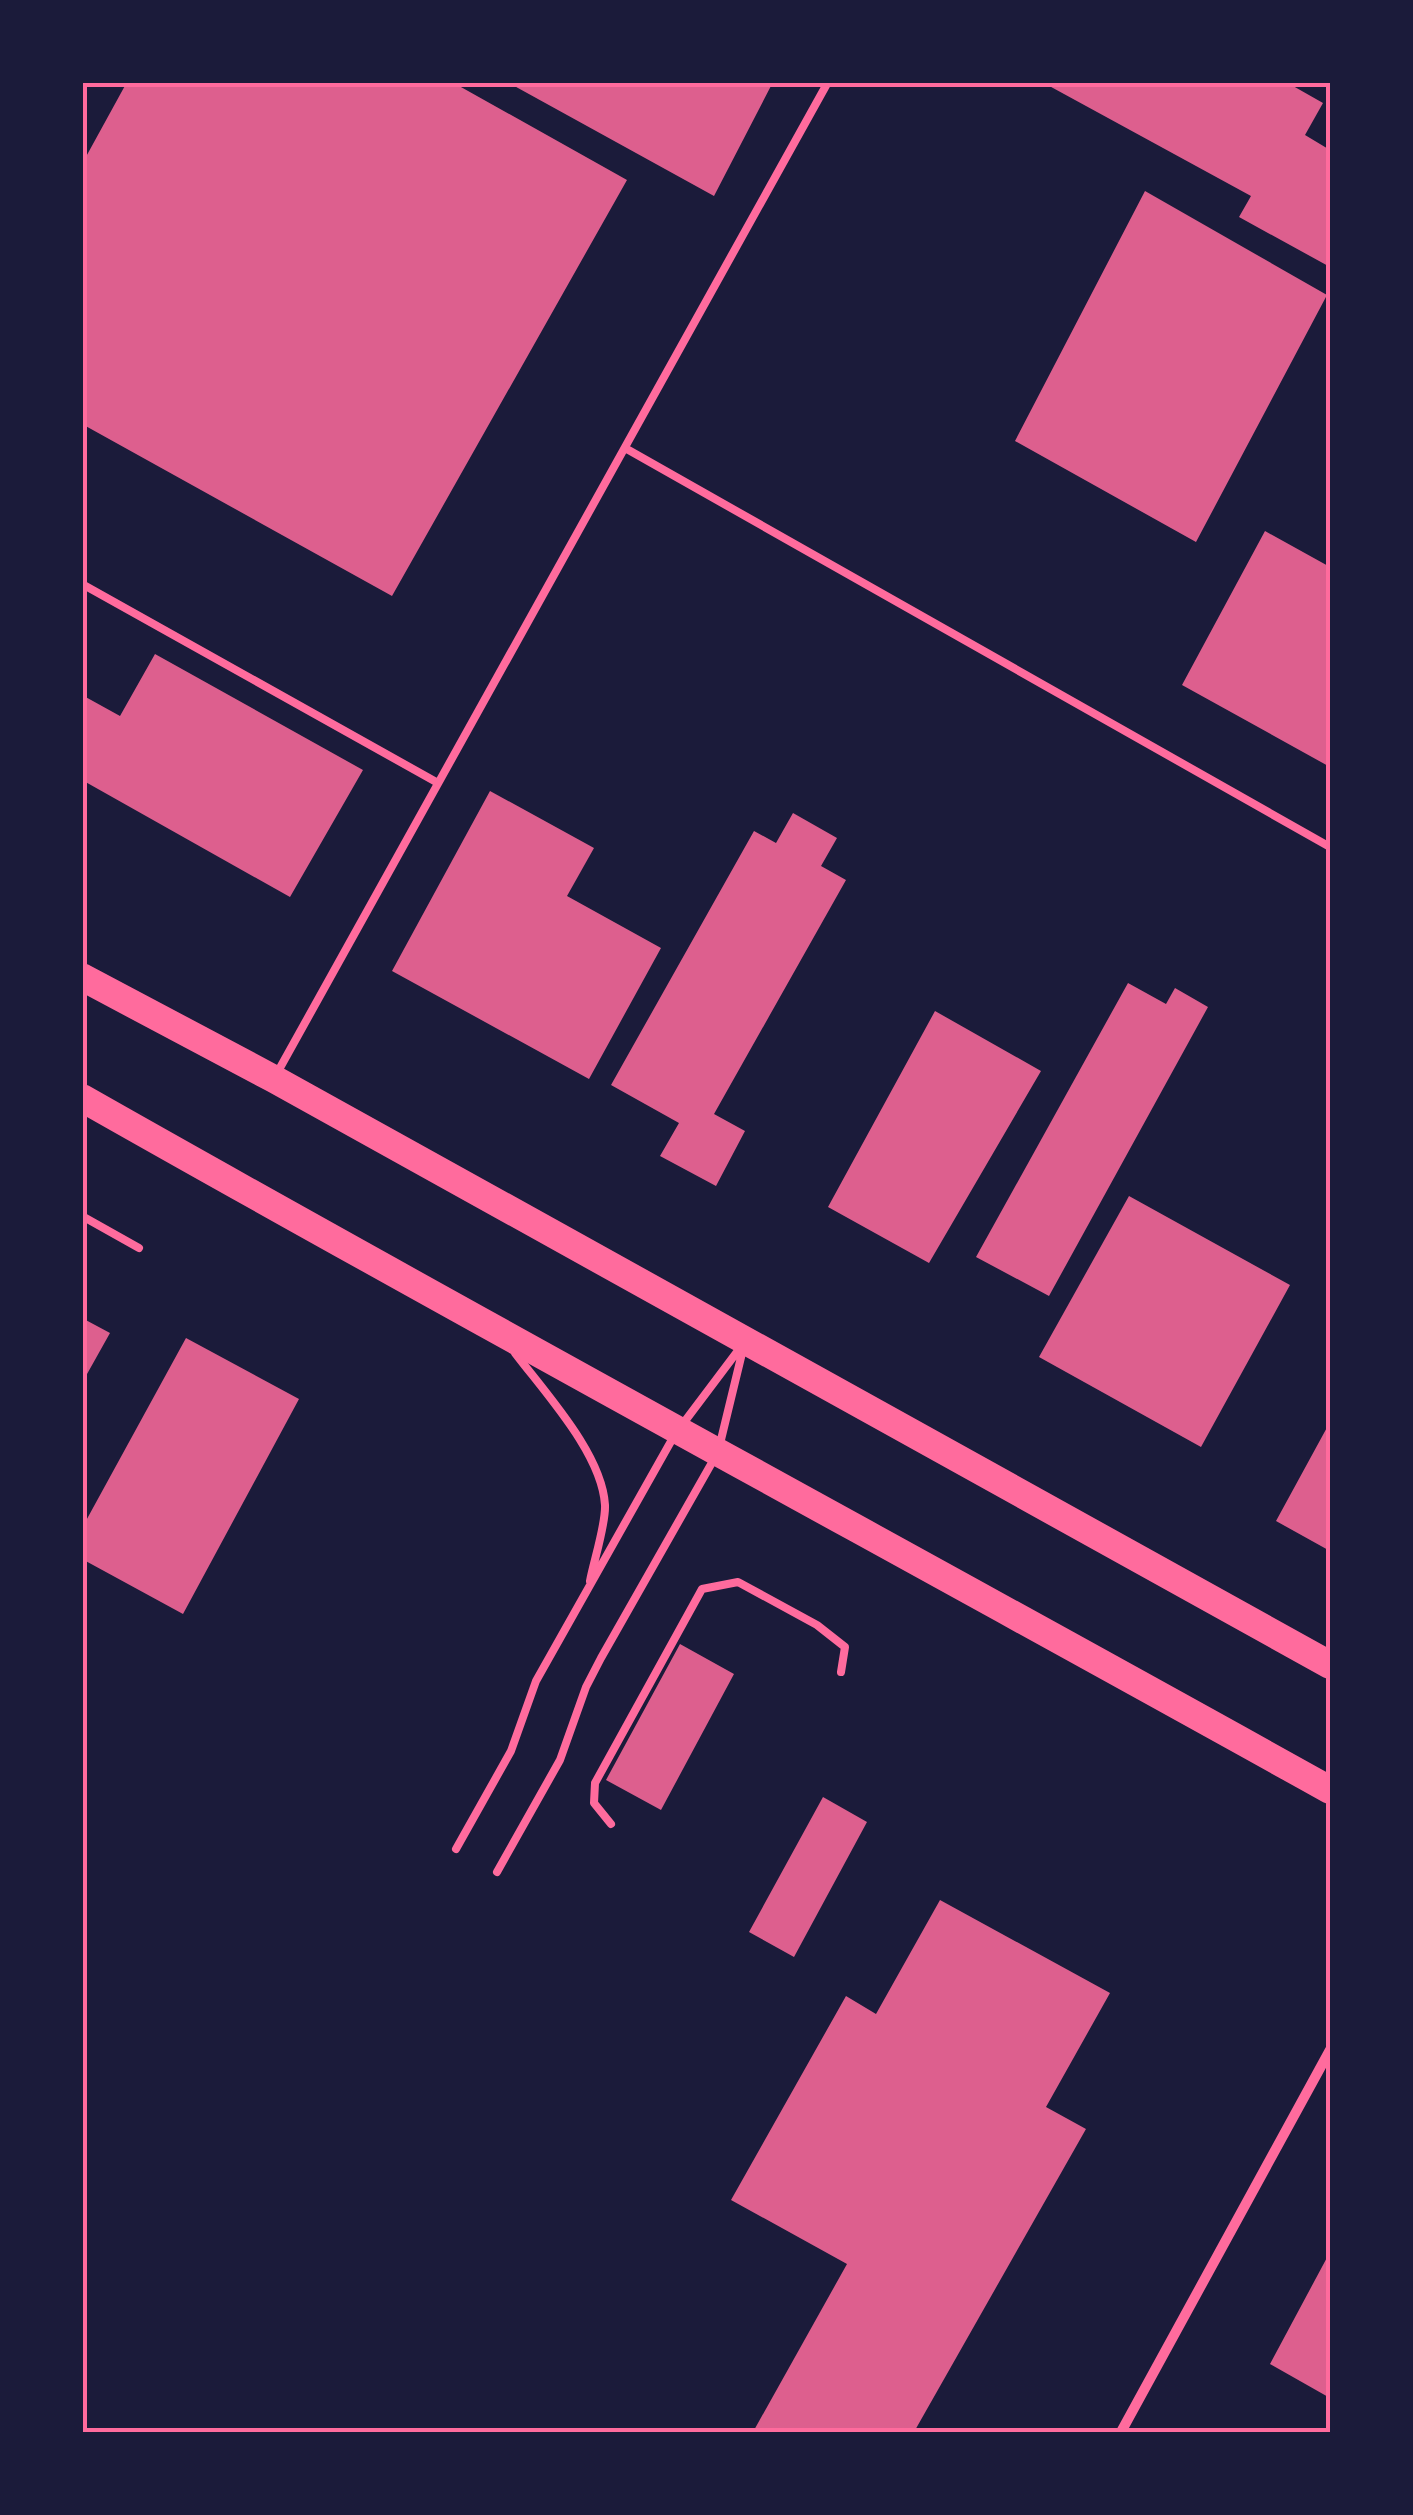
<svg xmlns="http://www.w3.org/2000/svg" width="1413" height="2515" font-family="'Work Sans',sans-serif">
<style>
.building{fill:#dd5f8e}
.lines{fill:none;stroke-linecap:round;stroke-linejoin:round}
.service{stroke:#ff6b9d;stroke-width:8}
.minor{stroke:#ff6b9d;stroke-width:10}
.trunk{stroke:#ff6b9d;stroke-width:28}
.neatline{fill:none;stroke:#ff6b9d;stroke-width:4}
</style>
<rect width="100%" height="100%" fill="#1b1b3a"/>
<!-- building -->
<path class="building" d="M127,82H452L627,180L392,596L82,424V164Z
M507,82H773L714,196Z
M1042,82H1286L1323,103L1305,135L1330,150V267L1239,217L1251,196Z
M1145,191L1327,295L1196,542L1015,441Z
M1265,531L1330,567V767L1182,685Z
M155,654L363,770L290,897L82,780V695L120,716Z
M490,791L594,848L567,896L661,948L589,1079L392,971Z
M793,813L837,838L821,866L846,880L714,1114L745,1131L716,1186L660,1156L679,1123L611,1085L754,831L776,843Z
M1128,983L1166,1004L1175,988L1208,1007L1049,1296L976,1257Z
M935,1011L1041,1071L929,1263L828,1207Z
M1129,1196L1290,1285L1201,1447L1039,1357Z
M82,1318L110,1333L82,1383Z
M186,1338L299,1399L183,1614L82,1559V1528Z
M1330,1422V1551L1276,1521Z
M680,1644L734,1674L661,1810L606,1780Z
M823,1797L867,1822L794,1957L749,1932Z
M940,1900L1110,1993L1046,2107L1086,2129L914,2432H753L847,2264L731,2200L846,1996L876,2014Z
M1330,2252V2398L1270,2364Z"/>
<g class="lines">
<!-- service -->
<path class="service" d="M625,448L1330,847
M82,584L438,783
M276,1075L828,82
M82,1216L139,1248
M515,1353C546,1394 602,1454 605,1505C606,1524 594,1560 590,1581
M682,1425L743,1344
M611,1824L594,1803L595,1783L702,1589L738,1582L817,1625L845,1647L841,1672
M456,1849L511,1751L536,1681L674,1436
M497,1872L560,1760L586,1687L601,1658L718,1452L744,1345"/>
<!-- minor -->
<path class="minor" d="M1121,2432L1330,2050"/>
<!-- trunk -->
<path class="trunk" d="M82,977L274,1079L1330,1665
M82,1098C496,1333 915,1559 1330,1790"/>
</g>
<!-- border -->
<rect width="1413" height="2515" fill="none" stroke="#1b1b3a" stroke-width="170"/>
<rect x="85" y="85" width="1243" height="2345" class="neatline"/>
</svg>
